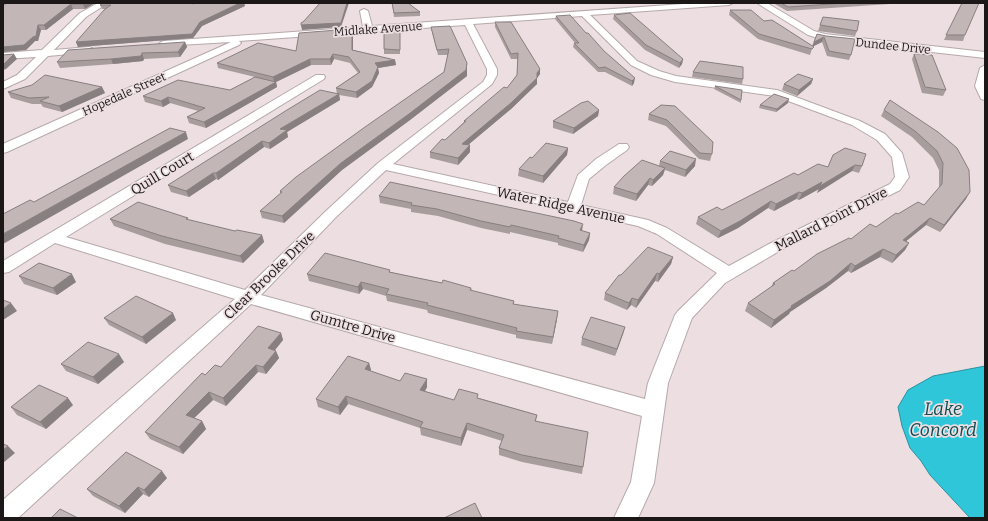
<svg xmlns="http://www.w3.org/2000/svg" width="988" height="521" font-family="Bitter,serif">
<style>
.water{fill:#2fc6da;stroke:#2992a0}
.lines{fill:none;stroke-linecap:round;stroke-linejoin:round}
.minor-casing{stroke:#b6a9aa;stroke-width:2}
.minor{fill:#fff;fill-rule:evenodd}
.wall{fill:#a89d9d}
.shaded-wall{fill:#887f80}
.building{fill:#c3b6b7;stroke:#887f80}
.labels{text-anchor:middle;stroke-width:3.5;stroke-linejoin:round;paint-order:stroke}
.far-street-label{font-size:12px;fill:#1c1818;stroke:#eddfe1}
.street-label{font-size:14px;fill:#1c1818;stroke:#eddfe1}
.near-water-label{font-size:18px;font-style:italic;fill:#0f4d55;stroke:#eddfe1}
</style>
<rect width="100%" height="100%" fill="#eddfe1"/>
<!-- water -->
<path class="water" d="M985,366V518H970L930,475L921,461L910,448L902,426L898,407L908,390L933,376Z"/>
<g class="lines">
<!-- minor casing -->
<g class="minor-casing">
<path id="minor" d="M98,3H108L86,17L54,50L89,47L92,48L94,50L92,52L48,56L25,79L3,89V82L17,75L36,57L3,59V53L42,50L80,13Z
M697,3H733L729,5L590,15L637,61L659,71L676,76L777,90L860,121L885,134L902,153L909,177L900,190L781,250L725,283L692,318L668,383L654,483L638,518H614L631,482L642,416L251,304L18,518H3V500L235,299L55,243L9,272L3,273V261L316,75H324L325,77L324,79L66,237L245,290L326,211L378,163L483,82L487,75V69L465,25L239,41L241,43L239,45L7,152L3,153V144L231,42L161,46L159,44L161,42L164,41L363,27L360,11L364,9L368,11L372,26ZM582,16L631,65L651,75L675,82L775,96L852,125L877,140L892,157L895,177L890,184L769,244L729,266L667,228L648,220L581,205L589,179L606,165L627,150L629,147L627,144H619L596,159L578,175L568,202L393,164L492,84L497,75V69L473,24ZM386,170L638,226L657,234L717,273L678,311L675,315L648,383L645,399L261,295L336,217Z
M757,3H767L814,31L825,34L985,52V58L824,40L808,35Z
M985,65V100L981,99L975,86L980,68Z"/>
</g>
<!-- minor -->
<use href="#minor" class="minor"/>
</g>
<!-- wall -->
<path class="wall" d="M7,3H95L85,9H73L46,30H41L38,41H35L26,50L3,52V5Z
M195,3H244L245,6L202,26L193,38L78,47L76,42L106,9H102L100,5L193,4Z
M392,3L420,12V16L394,17Z
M773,3H891L890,4L787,11Z
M962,3L965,35L963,41L944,40Z
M730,10L764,21L812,46L817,34L826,36L851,55L849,60L827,56L822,42L813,46L810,55L758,39L729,15Z
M614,15L683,59L682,64L679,68L645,50L613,19Z
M556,16L586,33L634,83L632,86L605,72H598L573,47L574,43H575L555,19Z
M823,17L857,31L855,36L818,31Z
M495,22L540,69V74L537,78V84L511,109L468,145H470V152L458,165L430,158V152L445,140L464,122V121L507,88L517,75L518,59H511L495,27Z
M431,27L467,69V76L410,120L342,170L284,223L262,218L260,211L280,194V191L444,72L448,55H438L432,32Z
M352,33L353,50L395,60L396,65L378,68L379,73L372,87L357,98L339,95L340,100L287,132L288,137L270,149L264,147L218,180L216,179L189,197L171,192L168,185L337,94L336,88L358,73L350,63L334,59L331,65H311L276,82L277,87L206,128L189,123L187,117L198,111L170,103L163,107L145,102L143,96L230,90L255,77L218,68L217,63L296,51L339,34Z
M400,35V54H384V49Z
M185,42L187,47L180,57L144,59L143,61L113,64L60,68L57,62Z
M914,54L946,90L943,96L922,93L912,59Z
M693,72L743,79L742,84L692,77Z
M813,79L811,84L797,96L782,90L784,84Z
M715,86L741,100V103L714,89Z
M102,87L105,93L62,112L43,107L41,104H32L11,98L8,92Z
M788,103L776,112L759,108L760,105Z
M661,105L712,154L710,161L699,159L666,126L648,120L649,114Z
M599,110L598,116L573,134L553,128V121Z
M884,110L938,132L966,199L940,232L926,225L906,241L909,243L905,250L892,263L880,257L851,273L848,271L826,288L790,312L789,314L771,328L745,311L748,303L771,287L773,283L851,239L876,227L898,214L924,205L939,189V170L933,158L912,137L881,116Z
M568,148L567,155L543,183L518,176L519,169L532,158Z
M833,155L862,166L859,173L852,171L817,193L819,189L799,200L796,199L774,211L768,208L738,228L718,238L696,224L698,217L722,210L828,167Z
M660,161L695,166L685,177L665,170L663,175L652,186L648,185L636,201L613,194L614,187L659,166Z
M379,196L582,231L590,233L589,240L583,252L558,245V243L510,232V234L481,228L438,216L411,212V209L380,203Z
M110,219L189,220L235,231L262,235L264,242L243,263L165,244L114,226Z
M673,257L671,264L658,282L655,281L636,308L631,305L627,310L604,300L605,293L621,275Z
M390,270V272L442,283L471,288L472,291L514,301V305L557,319L552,344L516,338V335L428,313L427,310L387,301L386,296L363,289L359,294L309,281L307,274Z
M19,276L76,282L57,295L24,284Z
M104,318L176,320L146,344L109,325Z
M625,327L623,334L615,356L581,345L582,338Z
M281,333L283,340L275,350L279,358L266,374L258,372L226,406L213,400L194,418L202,421L206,429L183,454L150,439L145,432L205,375L221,367Z
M124,362L98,384L66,371L61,364Z
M369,363L371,370L370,371L400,381L427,387L425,391L454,400L479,398L537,415L536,421L583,467L582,474L522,462L499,455V448L502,441L467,430L461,446L421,435L420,428L348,404L340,415L318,407L316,399Z
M73,405L46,429L17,415L11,407Z
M167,478L149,497L143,494L125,513L93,496L87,489Z"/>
<!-- shaded-wall -->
<path class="shaded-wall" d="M86,3H95L85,9L83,4Z
M240,3H244L245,6L202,26L193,38L78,47L76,42L200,22Z
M347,3H349L341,27L302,30L301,25Z
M71,4L73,9L46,30L44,25Z
M38,25L41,30L38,41H35L26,50L3,52V47Z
M352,33L353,38V56L352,50Z
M824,37L822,42L812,47L814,42Z
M185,42L187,47L180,57L178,52Z
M142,53L144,59L143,61L113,64L111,59Z
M14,54L17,59L6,69L3,70V65Z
M333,54L334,59L331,65L330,59Z
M310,59L311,65L276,82L277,87L206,128L204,122L274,82L273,77Z
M683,59L682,64L679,68L680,63Z
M395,60L396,65L378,68L379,73L372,87L357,98L356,92L375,63Z
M467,63V76L410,120L342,170L284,223L282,216L341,163Z
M540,69V74L537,78V73Z
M537,78V84L511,109L462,150V144Z
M635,78L634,83L632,86V81Z
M813,79L811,84L797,96L799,90Z
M102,87L105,93L62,112L59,106Z
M339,94L340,100L287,132L288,137L270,149L269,143L280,129Z
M168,97L170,103L163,107L161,101Z
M789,99L788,103L776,112L777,109Z
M599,110L598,116L573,134L574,128Z
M186,132L188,139L3,244V234Z
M262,141L264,147L218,180L216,173Z
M470,145V152L458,165V158Z
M568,148L567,155L543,183V176Z
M696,159L695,166L685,177L686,170Z
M855,165L852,171L817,193L820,186Z
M665,168L663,175L652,186L653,180Z
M213,173L216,179L189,197L186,191Z
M650,178L648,185L636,201L637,194Z
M822,182L819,189L799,200L802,193Z
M799,192L796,199L774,211L776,204Z
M970,192L966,199L940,232L944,225Z
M771,201L768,208L738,228L718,238L721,231Z
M930,218L926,225L899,247L903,240Z
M583,224L582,231L580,230Z
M590,233L589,240L583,252L584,245Z
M262,235L264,242L243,263L240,256Z
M909,243L905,250L892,263L896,255Z
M883,249L880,257L851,273L855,266Z
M673,257L671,264L658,282L659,274Z
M851,263L848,271L826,288L790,312L789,314L771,328L774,320L791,306Z
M657,273L655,281L636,308L638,300Z
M72,274L76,282L57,295L53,288Z
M361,282L363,289L359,294L358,287Z
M632,298L631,305L627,310L629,303Z
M11,303L17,311L3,320V309Z
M558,311L557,319L552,344L553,337Z
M173,313L176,320L146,344L142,337Z
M625,327L623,334L615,356L617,349Z
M281,333L283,340L270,356L268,348Z
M276,351L279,358L266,374L263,367Z
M119,354L124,362L98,384L93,377Z
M369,363L371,370L366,377L365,369Z
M256,365L258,372L226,406L223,398Z
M427,379V387L421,398L420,390Z
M209,392L213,400L190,422L186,415Z
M346,396L348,404L340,415L338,407Z
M68,398L73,405L46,429L40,422Z
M202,421L206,429L183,454L179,447Z
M467,423V430L461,446V438Z
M8,446L15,453L3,463V450Z
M162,471L167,478L149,497L144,490Z
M138,487L143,494L125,513L119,506Z"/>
<!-- building -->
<path class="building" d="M7,3H86L83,4H71L44,25H38L36,36L33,37L24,45L3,47V5Z
M103,3H191L193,4L195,3H240L200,22L192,34L76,42L104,10L111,5H100Z
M320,3H347L341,23L301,25V23L304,21Z
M392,3H408L420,12L394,13Z
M781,3H845L788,7Z
M962,3H979L965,35H946Z
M730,10H751L764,21L772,20L814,47L812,49L759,34Z
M630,13L683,59L680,63L646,45L614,15Z
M570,15L586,33H588L604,51L635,78L632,81L605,67L599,68L574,43H579L556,16Z
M823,17L859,21L857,31L820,25Z
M495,22H511L540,69L537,73V78L511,103L462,144L470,145L458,158L430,152L442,139L445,140L466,121H464L504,87L507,88L517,75L518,53L511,54Z
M450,26L467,63L466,70L409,114L341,163L282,216L260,211L282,192L280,191L296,177L365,127L444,72L449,49L437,50L431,27Z
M338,30L337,34L352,33V50L395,60L375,63L378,67L372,81L356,92L336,88L360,72L349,57L333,54L330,59H310L273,77L217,63L258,43L296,51L299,33Z
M384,31H400V50L384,49Z
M817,34L826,36L855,39L851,55L829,51L824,37L814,42Z
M185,42L178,52L142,53L141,56L111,59L57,62L68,50Z
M14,54L3,65V55Z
M914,54L932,55L946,90L925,87Z
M700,61L743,67V79L693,72Z
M798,74L813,79L799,90L784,84Z
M45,75L102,87L59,106L40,101L49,97L29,98L8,92L32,85Z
M255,77L276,82L204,122L187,117L205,108L168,97L161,101L143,96L178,80L230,90Z
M715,86L742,90L741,100Z
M320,90L339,94L280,129L287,130L269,143L262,141L216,173H213L186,191L168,185L287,110Z
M774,94L789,99L777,109L760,105Z
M890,100L938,132L957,148L969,170L970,192L944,225L930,218L903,240L909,243L896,255L883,249L855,266L851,263L830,281L791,306L792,307L774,320L748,303L775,284L773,283L792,270L794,271L817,254L849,238L851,239L870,224L876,227L896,213L898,214L918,202L924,205L942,184L943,163L937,151L915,131L884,110Z
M588,101L599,110L574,128L553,121L581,103Z
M661,105L675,106L713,142L712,154L700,153L667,120L649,114Z
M170,128L186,132L3,234V214L30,200L34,202Z
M546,143L568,148L543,176L519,169L530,157L532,158Z
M845,148L866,154L862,166L855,165L820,186L822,182L802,193L799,192L776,204L771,201L740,221L721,231L698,217L717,207L722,210L794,173L798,175L818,164L828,167L833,155Z
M670,151L696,159L686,170L660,161Z
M642,160L665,168L653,180L650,178L637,194L614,187L624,176Z
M390,182L574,221L583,224L580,230L590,233L584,245L558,238L559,236L511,225L510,227L481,221L437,209L411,205L412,203L379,196Z
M138,202L188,218L186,219L235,231L237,230L262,235L240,256L162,236L110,219Z
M648,247L673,257L659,274L657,273L638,300L632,298L629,303L605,293L619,275H621Z
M325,253L390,270L389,272L442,283L443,280L471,288L470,290L514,301L513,304L558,311L553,337L516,331L517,328L427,305L428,303L386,294L389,289L361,282L358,287L307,274Z
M39,263L72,274L53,288L19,276Z
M136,296L173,313L142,337L104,318Z
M3,300L11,303L3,309Z
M591,317L625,327L617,349L582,338Z
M258,326L281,333L268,348L276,351L263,367L256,365L223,398L209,392L186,415L202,421L179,447L145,432L202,373L205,375L215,365L221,367Z
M88,342L119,354L93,377L61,364Z
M348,356L369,363L365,369L400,381L405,373L427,379L420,390L454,400L459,389L478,394L477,398L537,415L535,421L588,432L583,467L522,455L499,448L504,435L467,423L461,438L420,427L423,422L346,396L338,407L316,399Z
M39,385L68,398L40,422L11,407Z
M3,444L8,446L3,450Z
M126,452L162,471L144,490L138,487L119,506L87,489Z
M475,503L482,518H444Z
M60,509L78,518H51Z"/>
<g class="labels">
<!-- far-street labels -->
<g class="far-street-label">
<text transform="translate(378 29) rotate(-4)" y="4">Midlake Avenue</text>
<text transform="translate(893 46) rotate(6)" y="4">Dundee Drive</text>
<text transform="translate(124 94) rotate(-24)" y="4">Hopedale Street</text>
</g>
<!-- street labels -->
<g class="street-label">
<text transform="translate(162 173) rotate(-31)" y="5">Quill Court</text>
<text transform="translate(561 205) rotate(12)" y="5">Water Ridge Avenue</text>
<text transform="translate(831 219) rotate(-27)" y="5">Mallard Point Drive</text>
<text transform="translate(269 275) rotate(-44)" y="5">Clear Brooke Drive</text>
<text transform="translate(353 326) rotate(16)" y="5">Gumtre Drive</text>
</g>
<!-- near-water labels -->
<g class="near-water-label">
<text x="943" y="415">Lake<tspan x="943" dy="21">Concord</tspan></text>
</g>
</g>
<!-- border -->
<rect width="988" height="521" fill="none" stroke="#1c1818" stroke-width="8"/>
</svg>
